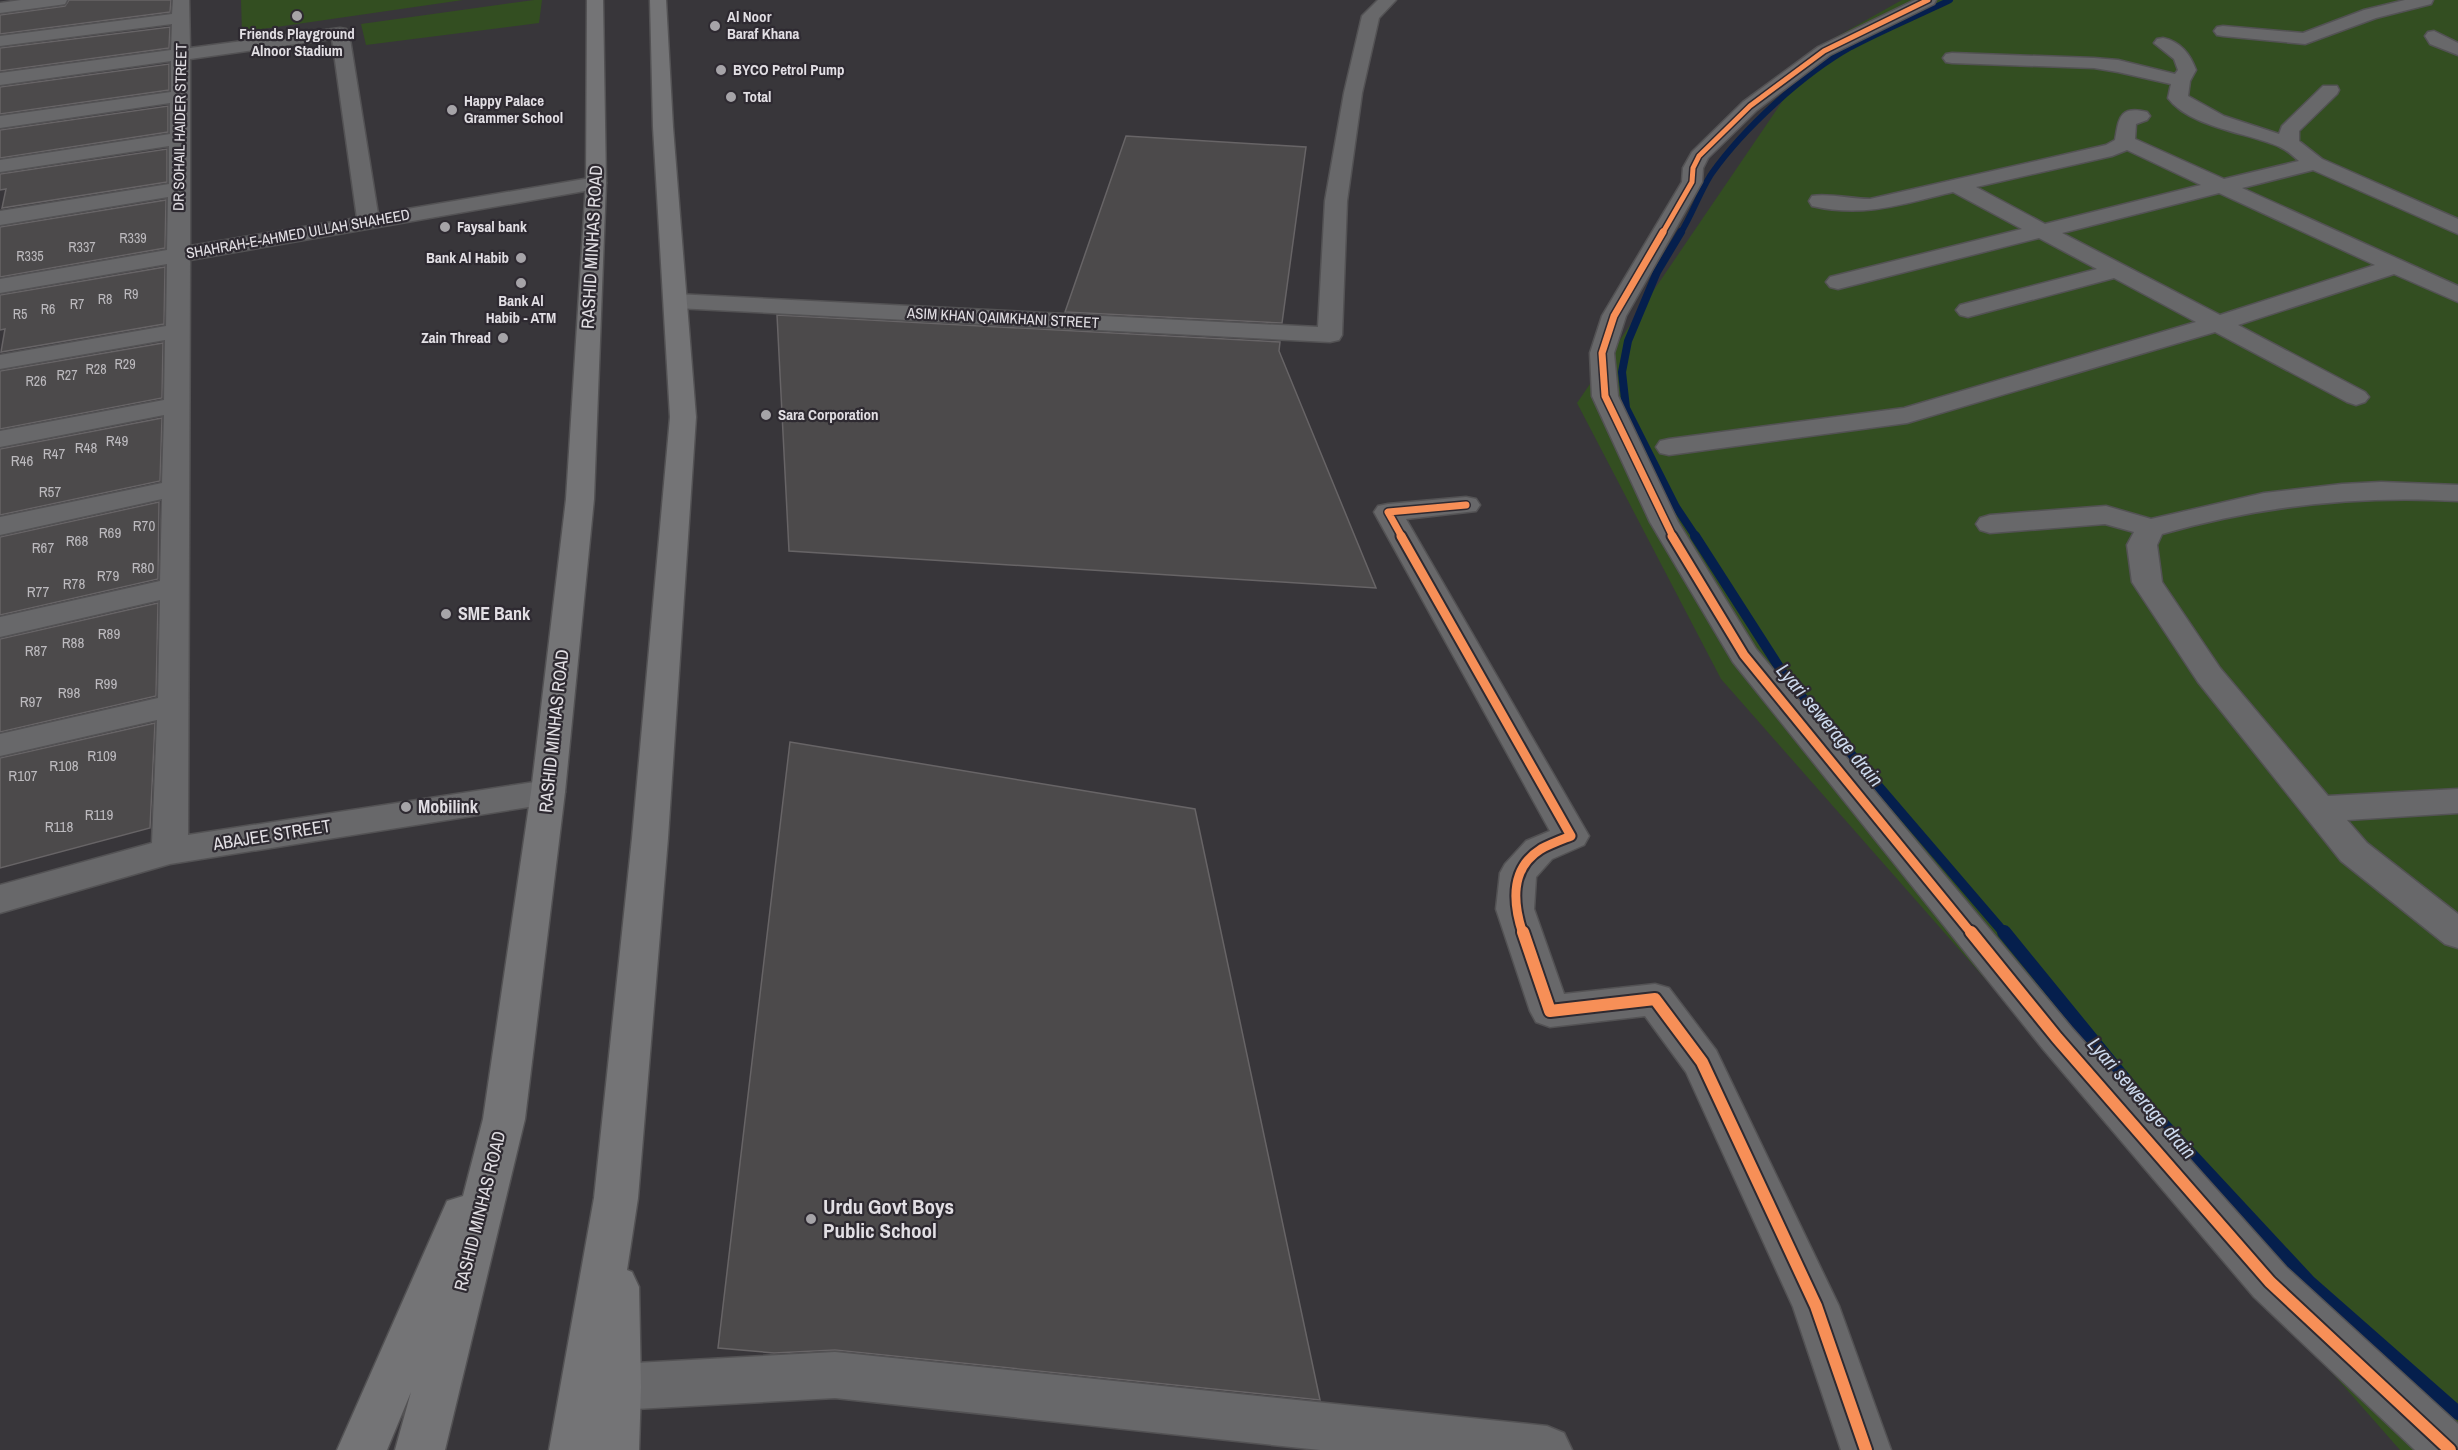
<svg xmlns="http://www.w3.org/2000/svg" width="2458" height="1450" font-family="'Archivo Narrow',sans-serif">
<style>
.green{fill:#334e21}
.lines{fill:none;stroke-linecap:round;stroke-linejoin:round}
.stream-far3{stroke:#051f4d;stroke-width:6}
.stream-far2{stroke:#051f4d;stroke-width:8}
.stream-far1{stroke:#051f4d;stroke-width:10}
.stream{stroke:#051f4d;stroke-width:14}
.building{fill:#4c4a4b;stroke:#676466;stroke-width:1.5}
.minor-casing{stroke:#535254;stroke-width:3}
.major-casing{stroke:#535254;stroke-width:3}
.minor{fill:#68686a;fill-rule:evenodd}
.major{fill:#747476;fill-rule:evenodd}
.cycleway-far3-casing{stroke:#2e2a31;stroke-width:8}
.cycleway-far2-casing{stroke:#2e2a31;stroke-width:10}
.cycleway-far1-casing{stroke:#2e2a31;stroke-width:13}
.cycleway-casing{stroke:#2e2a31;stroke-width:16}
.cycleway-far3{stroke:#f78f57;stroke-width:5}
.cycleway-far2{stroke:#f78f57;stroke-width:7}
.cycleway-far1{stroke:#f78f57;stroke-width:9}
.cycleway{stroke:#f78f57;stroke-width:12}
.poi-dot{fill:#a6a4a8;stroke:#2e2a31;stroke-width:2}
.labels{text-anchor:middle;stroke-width:4.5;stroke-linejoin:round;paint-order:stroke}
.far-number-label{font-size:14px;fill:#bcbabe}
.far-poi-label{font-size:15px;font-weight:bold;fill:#e2dfe4;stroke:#2e2a31;text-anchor:start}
.far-street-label{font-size:15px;fill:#e2dfe4;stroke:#2e2a31}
.number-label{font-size:15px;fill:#bcbabe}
.street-label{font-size:18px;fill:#e2dfe4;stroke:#2e2a31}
.poi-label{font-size:18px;font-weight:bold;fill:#e2dfe4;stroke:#2e2a31;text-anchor:start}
.water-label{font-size:20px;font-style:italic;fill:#ccd9ed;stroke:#2e2a31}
.near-poi-label{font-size:21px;font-weight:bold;fill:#e2dfe4;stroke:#2e2a31;text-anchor:start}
</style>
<rect width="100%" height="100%" fill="#38363a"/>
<!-- green -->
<path class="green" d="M241,0H463L242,32Z
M534,0H542L539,23L366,45L361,24Z
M1902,0H2458V1450H2400L1721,679L1577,403L1820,46Z"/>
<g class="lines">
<!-- stream-far3 -->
<path class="stream-far3" d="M1680,234C1692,215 1701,189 1712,173C1744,128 1803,74 1851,47C1883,30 1917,16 1950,0"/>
<!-- stream-far2 -->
<path class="stream-far2" d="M1681,232L1657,272L1628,341L1622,372L1626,408L1676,507L1696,537"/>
<!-- stream-far1 -->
<path class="stream-far1" d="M1695,536L1788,681L2005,934"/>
<!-- stream -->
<path class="stream" d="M2004,932L2150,1111L2309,1282L2458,1413"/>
</g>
<!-- building -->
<path class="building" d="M69,0H171L170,12L0,34V15L65,6Z
M170,27L169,48L0,71V48Z
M169,64V90L0,114V87Z
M168,106V132L0,158V130Z
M1126,136L1306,147L1282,323L1065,312Z
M167,149V182L2,208L6,189L0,190V174Z
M166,200L165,248L0,277V227Z
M165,267L164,324L1,352L5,329L0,330V295Z
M777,315L1280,342L1279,351L1376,588L789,551Z
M163,343L162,398L0,429V371Z
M162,418L160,481L0,515V449Z
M159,502L158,579L0,615V537Z
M158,603L156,696L0,732V639Z
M155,723L150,828L0,868V758Z
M790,742L1195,809L1320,1400L835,1350L774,1353L718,1348Z"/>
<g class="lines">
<!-- minor casing -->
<g class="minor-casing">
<path id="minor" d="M21,0H67L65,4L59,5L0,13V3Z
M173,0H189L190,48L340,28L346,29L349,33L378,214L596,177L603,179L606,183L603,187L596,189L190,260L188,835L548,780L560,783L565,792L560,801L548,804L170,864L0,913V885L152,843L157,720L0,756V734L158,698L160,600L0,637V617L160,581L162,499L0,535V517L162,483L164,415L0,447V431L164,400L165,340L0,369V355L166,326L167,264L0,293V279L167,250L168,197L0,225V211L169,184V146L0,172V160L170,134V103L0,128V116L171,92V61L0,85V73L171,50L172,24L0,46V36L172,14ZM332,39L357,218L190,246V59Z
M1378,0H1396L1379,18L1362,93L1347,201L1342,335L1339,340L1330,342L676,308L668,306L664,301L668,296L676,294L1318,327L1325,201L1344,93L1362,16Z
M1915,0H1936L1934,4L1830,55L1757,110L1708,158L1703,168L1702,182L1626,316L1614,353L1618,396L1678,522L1756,649L2071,1027L2286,1267L2458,1424V1450H2415L2254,1297L2043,1049L1733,662L1650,522L1592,396L1590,353L1602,316L1682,182L1683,168L1692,152L1743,102L1818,47Z
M2405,0H2433L2431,4L2376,18L2305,44L2223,36L2217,35L2214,31L2217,27L2223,26L2303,33L2364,10Z
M2434,31L2458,43V55L2430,44L2425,36L2428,32Z
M2163,38C2181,42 2190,54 2196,70L2190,81L2188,96L2224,116L2279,134L2282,126L2323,86H2337L2339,90L2337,94L2299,131V141L2322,159L2458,219V234L2313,170L2242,188L2458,286V302L2394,274L2238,325L2365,392L2369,397L2365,402L2356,405L2347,402L2215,332L1907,423L1669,455L1660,453L1656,447L1660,441L1669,439L1904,408L2196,322L2114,278L1968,317L1960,315L1956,310L1960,305L2097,269L2039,238L1838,289L1830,287L1826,282L1830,277L2022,229L1953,192C1903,204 1864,218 1812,206L1809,201L1812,196C1828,193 1852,199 1870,199L2106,145L2115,140C2119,120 2118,105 2147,112L2150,116L2147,120L2136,124L2135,139L2224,179L2299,161C2293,156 2287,150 2280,147C2249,133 2189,127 2168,98L2171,84L2118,72L2094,68L1952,63L1946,62L1943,58L1946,54L1952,53L2094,58L2118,60L2175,74L2178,70L2174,59L2154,43L2157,39ZM2127,150L2201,185L2045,224L1976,187L2112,156ZM2219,193L2375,265L2220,315L2062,233Z
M2381,482L2458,485V501C2357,495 2260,506 2162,534L2157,545L2162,582L2220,668L2328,796L2458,789V813L2347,820L2367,843L2458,914V948L2445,944L2341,861L2198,682L2132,582L2127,545L2134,532L2105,524L1990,533L1980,530L1976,524L1980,518L1990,515L2106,506L2151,519L2264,493L2342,484Z
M1466,497L1476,499L1480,505L1476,511L1406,519L1589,836L1584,845L1552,859L1536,877L1534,909L1564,994L1655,984L1669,988L1716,1050L1839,1306L1891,1450H1841L1793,1307L1686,1072L1645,1016L1550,1027L1536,1022L1530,1011L1496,909L1500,873L1505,864L1526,841L1550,831L1374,512L1378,506L1388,504Z
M835,1352L1547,1426L1564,1433L1572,1450H1320L835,1398L617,1410L600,1403L593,1387L600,1371L617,1364Z"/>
</g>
<!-- major casing -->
<g class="major-casing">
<path id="major" d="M587,0H603L606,183L594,499L565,792L525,1119L445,1450H395L411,1392L387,1450H337L447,1201L463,1196L483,1119L531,792L566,499L586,183Z
M650,0H666L673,127L696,417L668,838L638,1198L627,1270L632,1272L639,1287L641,1387L639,1450H549L594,1198L632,838L670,417L653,127Z"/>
</g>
<!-- minor -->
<use href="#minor" class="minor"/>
<!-- major -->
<use href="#major" class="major"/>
<!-- cycleway-far3 casing -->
<g class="cycleway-far3-casing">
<path id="cycleway-far3" d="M1662,234L1692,182L1693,168L1699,156L1750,106L1824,51L1928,0"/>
</g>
<!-- cycleway-far2 casing -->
<g class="cycleway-far2-casing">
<path id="cycleway-far2" d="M1663,232L1614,316L1602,353L1605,396L1673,537
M1402,537L1388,512L1466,505"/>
</g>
<!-- cycleway-far1 casing -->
<g class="cycleway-far1-casing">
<path id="cycleway-far1" d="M1401,536L1571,836C1561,840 1550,844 1541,849C1509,869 1513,904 1523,934
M1672,536L1744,655L1972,934"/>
</g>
<!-- cycleway casing -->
<g class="cycleway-casing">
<path id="cycleway" d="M1523,932L1550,1011L1655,999L1702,1062L1816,1306L1866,1450
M1971,932L2057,1038L2270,1282L2450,1450"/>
</g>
<!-- cycleway-far3 -->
<use href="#cycleway-far3" class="cycleway-far3"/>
<!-- cycleway-far2 -->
<use href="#cycleway-far2" class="cycleway-far2"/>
<!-- cycleway-far1 -->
<use href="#cycleway-far1" class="cycleway-far1"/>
<!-- cycleway -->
<use href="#cycleway" class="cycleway"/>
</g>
<!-- markers -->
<g class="poi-dot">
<circle cx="297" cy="16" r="6"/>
<circle cx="715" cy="26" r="6"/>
<circle cx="721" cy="70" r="6"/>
<circle cx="731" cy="97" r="6"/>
<circle cx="452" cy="110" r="6"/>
<circle cx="445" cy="227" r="6"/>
<circle cx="521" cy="258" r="6"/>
<circle cx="521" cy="283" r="6"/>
<circle cx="503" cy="338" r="6"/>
<circle cx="766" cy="415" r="6"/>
<circle cx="446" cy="614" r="6"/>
<circle cx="406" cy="807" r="6"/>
<circle cx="811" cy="1219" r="6"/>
</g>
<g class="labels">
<!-- far-number labels -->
<g class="far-number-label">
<text x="133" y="243">R339</text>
<text x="82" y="252">R337</text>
<text x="30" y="261">R335</text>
<text x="131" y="299">R9</text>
<text x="105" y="304">R8</text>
<text x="77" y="309">R7</text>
<text x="48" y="314">R6</text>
<text x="20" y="319">R5</text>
<text x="125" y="369">R29</text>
<text x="96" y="374">R28</text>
<text x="67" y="380">R27</text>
<text x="36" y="386">R26</text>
</g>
<!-- far-poi labels -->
<g class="far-poi-label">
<text x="727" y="22">Al Noor<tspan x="727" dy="17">Baraf Khana</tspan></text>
<text x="297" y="39" text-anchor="middle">Friends Playground<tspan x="297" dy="17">Alnoor Stadium</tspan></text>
<text x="733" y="75">BYCO Petrol Pump</text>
<text x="743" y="102">Total</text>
<text x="464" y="106">Happy Palace<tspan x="464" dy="17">Grammer School</tspan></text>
<text x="457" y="232">Faysal bank</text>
<text x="509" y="263" text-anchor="end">Bank Al Habib</text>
<text x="521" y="306" text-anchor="middle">Bank Al<tspan x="521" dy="17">Habib - ATM</tspan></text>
<text x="491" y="343" text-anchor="end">Zain Thread</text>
<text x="778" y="420">Sara Corporation</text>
</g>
<!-- far-street labels -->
<g class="far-street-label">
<text transform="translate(180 127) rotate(-89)" y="5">DR SOHAIL HAIDER STREET</text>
<text transform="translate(298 234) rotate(-10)" y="5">SHAHRAH-E-AHMED ULLAH SHAHEED</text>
<text transform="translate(1003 318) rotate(3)" y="5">ASIM KHAN QAIMKHANI STREET</text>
</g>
<!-- number labels -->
<g class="number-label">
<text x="117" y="446">R49</text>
<text x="86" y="453">R48</text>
<text x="54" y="459">R47</text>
<text x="22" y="466">R46</text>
<text x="50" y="497">R57</text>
<text x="144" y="531">R70</text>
<text x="110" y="538">R69</text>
<text x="77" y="546">R68</text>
<text x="43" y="553">R67</text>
<text x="143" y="573">R80</text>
<text x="108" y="581">R79</text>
<text x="74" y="589">R78</text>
<text x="38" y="597">R77</text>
<text x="109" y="639">R89</text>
<text x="73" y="648">R88</text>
<text x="36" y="656">R87</text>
<text x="106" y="689">R99</text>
<text x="69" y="698">R98</text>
<text x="31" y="707">R97</text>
<text x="102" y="761">R109</text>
<text x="64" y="771">R108</text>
<text x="23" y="781">R107</text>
<text x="99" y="820">R119</text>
<text x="59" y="832">R118</text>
</g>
<!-- street labels -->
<g class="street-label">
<text transform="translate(592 247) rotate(-87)" y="6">RASHID MINHAS ROAD</text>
<text transform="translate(554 731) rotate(-84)" y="6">RASHID MINHAS ROAD</text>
<text transform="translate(272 835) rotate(-9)" y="6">ABAJEE STREET</text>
<text transform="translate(480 1211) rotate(-76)" y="6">RASHID MINHAS ROAD</text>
</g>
<!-- poi labels -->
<g class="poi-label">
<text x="458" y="620">SME Bank</text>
<text x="418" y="813">Mobilink</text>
</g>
<!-- water labels -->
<g class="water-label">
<text transform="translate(1830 725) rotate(50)" y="7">Lyari sewerage drain</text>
<text transform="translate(2142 1098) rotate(49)" y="7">Lyari sewerage drain</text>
</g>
<!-- near-poi labels -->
<g class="near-poi-label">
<text x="823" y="1214">Urdu Govt Boys<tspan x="823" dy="24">Public School</tspan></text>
</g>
</g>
</svg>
